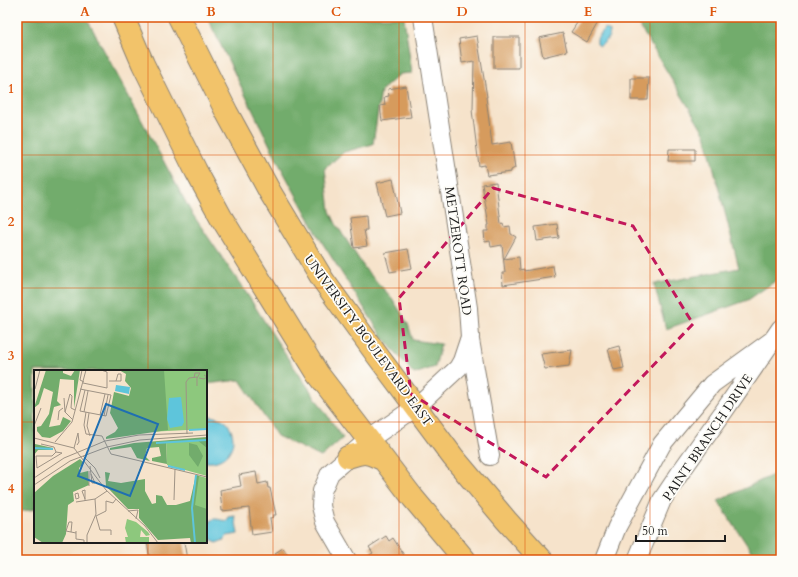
<svg xmlns="http://www.w3.org/2000/svg" width="798" height="577" font-family="Cardo,serif">
<style>
.forest{fill:#72ac6c;stroke:#476444}
.water{fill:#5ec5db;stroke:#3d707c}
.building{fill:#d69b5d}
.lines{fill:none;stroke-linecap:round;stroke-linejoin:round}
.minor-casing{stroke:#898074;stroke-width:20}
.major-casing{stroke:#898074;stroke-width:24}
.minor{stroke:#fff;stroke-width:18}
.major{stroke:#f2c36a;stroke-width:22}
.marked{fill:none;stroke:#c2185b;stroke-width:3;stroke-dasharray:8 5;stroke-linejoin:round}
.grid{fill:none;stroke:#de560d;stroke-width:1;stroke-opacity:0.55}
.labels{text-anchor:middle;stroke-width:3.5;stroke-linejoin:round;paint-order:stroke}
.street-label{font-size:13px;fill:#1c1c1c;stroke:#fdfcf7}
.inset-river{fill:none;stroke:#5ec5db;stroke-width:2}
.inset-road{fill:none;stroke:#9f9385;stroke-width:1}
.view{fill:#1f6fb2;fill-opacity:0.15;stroke:#1f6fb2;stroke-width:2}
.inset-edge{fill:none;stroke:#1c1c1c;stroke-width:2}
.neatline{fill:none;stroke:#de560d;stroke-width:1.5}
.grid-label{font-size:13px;text-anchor:middle;font-weight:bold;fill:#de560d}
</style>
<rect width="100%" height="100%" fill="#fdfcf7"/>
<filter id="ink" filterUnits="userSpaceOnUse"><feTurbulence type="fractalNoise" baseFrequency=".025" numOctaves="2"/><feDisplacementMap in="SourceGraphic" scale="8" xChannelSelector="R" yChannelSelector="G"/><feConvolveMatrix kernelMatrix="1 2 1 2 8 2 1 2 1" color-interpolation-filters="sRGB"/></filter>
<filter id="wash" filterUnits="userSpaceOnUse"><feTurbulence type="fractalNoise" baseFrequency=".012" numOctaves="4" result="noise"/><feDisplacementMap in="SourceGraphic" scale="16" xChannelSelector="R" yChannelSelector="G"/><feGaussianBlur stdDeviation="0.9" result="paint"/><feColorMatrix in="noise" values="0 0 0 0 0 0 0 0 0 0 0 0 0 0 0 0 0 1.4 0 .05"/><feComposite in="paint" operator="in"/></filter>
<g filter="url(#wash)">
<rect width="100%" height="100%" fill="#f6e3cb"/>
<!-- forest -->
<path class="forest" d="M17,17H86L191,212L249,297L285,354L343,438L321,457L277,436L240,380L206,384V371H35V509L17,512Z
M207,17L310,18L314,17H404L412,73L400,74L381,91L373,144L344,152L325,168L330,211L336,224L366,270L392,298L408,324L413,340L441,344L435,367L414,374L384,339L323,244L278,162Z
M634,17H781V277L748,300L666,329L654,284L739,268L705,134Z
M781,471V560H757L718,501Z"/>
<!-- water -->
<path class="water" d="M605,28L610,31C610,38 605,42 600,46L597,44V38Z
M211,416C217,418 222,418 226,422C229,424 229,427 231,430C238,447 225,464 206,462V418Z
M235,516L238,534L227,536L224,540L216,543L209,537L207,527L211,520C218,517 222,522 228,520L229,517Z"/>
<g id="blocks">
<!-- building -->
<path class="building" d="M581,17H601L587,42L571,32Z
M563,33L567,51L543,57L539,38Z
M477,36L487,97H486L492,145L511,142L515,168L511,170V172L487,175L485,165L479,166L472,110H473L474,61L462,63L459,39Z
M494,37H519V68H494Z
M631,78H649L648,100H631Z
M406,86L411,117L382,121L380,106L385,105L384,97L389,96L388,89Z
M669,149H695V161H668Z
M393,179L400,213L385,216L377,183Z
M496,182L501,224L503,223L504,227L510,226L511,234L516,237L504,259L519,257L520,270L524,269V271L553,266L555,277L503,285L502,273H505L502,245L491,247L490,241L485,242L484,231H488V225H489L482,184Z
M366,216L367,230H364L367,246L354,248L350,218Z
M557,224L559,238L537,241L535,227Z
M408,249L412,268L390,272L385,253Z
M619,346L624,368L614,370L608,349Z
M572,350L569,366L545,369L541,354Z
M256,472L258,484L267,482L268,488H270L276,515H273L274,517L270,518L272,532L252,535L249,508L222,511L220,490L241,486L239,475Z
M386,536L389,541L393,538L407,560H362L373,553L369,547Z
M147,542H184L187,560H150Z
M283,548L289,557L284,560H279L275,553Z"/>
</g>
</g>
<g filter="url(#ink)">
<use href="#blocks" fill-opacity="0" stroke="#898074" stroke-width="1"/>
<g class="lines">
<!-- minor casing -->
<g class="minor-casing">
<path id="minor" d="M470,340L490,456
M347,560L325,522L321,506L322,491L330,473L368,440L416,407L458,368L462,361L470,337L468,308L423,17
M604,560L617,527L662,444L712,384L774,339
M637,560L662,500L682,470L724,411L781,328"/>
</g>
<!-- major casing -->
<g class="major-casing">
<path id="major" d="M123,17L143,64L196,171L221,217L318,374L413,498L465,560
M179,17L227,113L270,192L323,280L377,355L453,457L506,520L542,560
M348,457C364,452 366,451 382,459"/>
</g>
<!-- minor -->
<use href="#minor" class="minor"/>
<!-- major -->
<use href="#major" class="major"/>
</g>
</g>
<!-- marked area -->
<path class="marked" d="M493,188L633,226L693,324L546,477L411,394L399,298Z"/>
<!-- grid -->
<path class="grid" d="M148,17V371M273,17V560M399,17V560M525,17V560M650,17V560M17,155H781M17,288H781M17,422H35M206,422H781M148,542V560"/>
<g class="labels">
<!-- street labels -->
<g class="street-label">
<text transform="translate(459 251) rotate(82)" y="5">METZEROTT ROAD</text>
<text transform="translate(369 340) rotate(54)" y="5">UNIVERSITY BOULEVARD EAST</text>
<text transform="translate(707 437) rotate(-56)" y="5">PAINT BRANCH DRIVE</text>
</g>
</g>
<!-- overview -->
<g transform="translate(34 370)">
<rect width="173" height="173" fill="#f6e3cb"/>
<path d="M125,0H173V59L113,62L105,60L104,63L86,66ZM173,69V106L133,95L132,71ZM162,105L173,108V173L159,138ZM93,149L102,152L114,162L116,165L112,166L107,160L106,167H115V173H92L91,167H94L91,158Z" fill="#8dc87d"/>
<path d="M12,0H29V3L37,6L41,0H46L40,38V10L26,9L23,31L27,35L20,37L15,57L26,55L29,47L37,51L29,61L16,68L8,67L3,61V57L7,56L15,44L19,22L10,18L5,34L0,38ZM85,0H130L134,60L72,69V67L81,62L84,58L76,43L80,22L95,26L97,18L91,11L92,4ZM173,67V78L163,70L132,73L133,94L118,91V88L127,86L125,77L113,78L111,86L116,91L103,88L97,77L76,80V78L100,73ZM0,70L1,74L19,78V80H4L0,85ZM155,73L163,75L169,86L164,97L155,85ZM46,89L50,93L45,98L46,103L54,101L55,115L39,122L40,131L34,135L32,164L28,173H9L0,167V123L19,106ZM71,102L76,103L74,111L87,113L111,109V121L118,134L122,133V125L128,126L133,135H142L156,131L162,105L165,106L161,135L173,139V173H157L156,168L124,170L105,148V139H94L72,116Z" fill="#72ac6c"/>
<path d="M82,15L96,17L95,24L81,21ZM147,27L150,52L148,56L136,58L133,49L135,28Z" fill="#5ec5db"/>
<path class="inset-river" d="M155,60L173,59M122,73L173,70M0,78L19,79M134,96L151,100M161,173L158,138L162,105"/>
<path class="inset-road" d="M48,0L46,10L50,12M160,8L161,3H166L163,8M165,8L170,9L173,7L170,5M75,11H87V4H84L82,11M49,13L73,18V2L67,0M1,19L6,0M46,19L77,25L72,46L46,41L51,20M30,28L31,42M50,42L54,21M52,42L50,55L52,64L68,66L77,84L173,107M55,43L53,56L56,66M66,45L71,24M70,46L74,25M24,50L25,41L29,38M39,50L31,42L36,24L38,26L37,38L41,40M0,56L7,38M153,64L152,12L155,8L163,7V16M0,68L40,78L72,120L111,156L124,173M21,72L38,52L52,0M7,74L20,77L22,82L18,86H2L3,98L28,83L22,82M40,78L44,63L45,72L43,75M49,86L61,98L66,108M56,96L58,113H61L57,104M55,101V116M105,103L109,91M0,108L30,88L71,71L105,65L159,63M0,115L36,91L73,77L106,70L173,65M44,123L45,128L42,129L41,124ZM51,129L48,121L51,120V131M140,130L141,99M42,132L61,129M94,141L104,140L102,149M42,161V169L50,170V173M37,162L32,161L35,152H38L37,162L42,163M77,165V160H66L62,146L72,141V131L79,133L82,129M53,173V165L62,144L61,129L73,121"/>
<path class="view" d="M72,34L124,54L96,126L44,106Z"/>
<rect width="173" height="173" class="inset-edge"/>
</g>
<!-- margin -->
<rect width="798" height="577" fill="none" stroke="#fdfcf7" stroke-width="44"/>
<!-- scale -->
<path d="M636 535v6h89v-6" fill="none" stroke="#1c1c1c" stroke-width="2"/>
<text x="642" y="535" font-size="12" fill="#1c1c1c" stroke="#fdfcf7" stroke-width="3" paint-order="stroke">50 m</text>
<rect x="22" y="22" width="754" height="533" class="neatline"/>
<g class="grid-label">
<text x="85" y="16">A</text>
<text x="211" y="16">B</text>
<text x="336" y="16">C</text>
<text x="462" y="16">D</text>
<text x="588" y="16">E</text>
<text x="713" y="16">F</text>
<text x="11" y="93">1</text>
<text x="11" y="226">2</text>
<text x="11" y="360">3</text>
<text x="11" y="493">4</text>
</g>
</svg>
